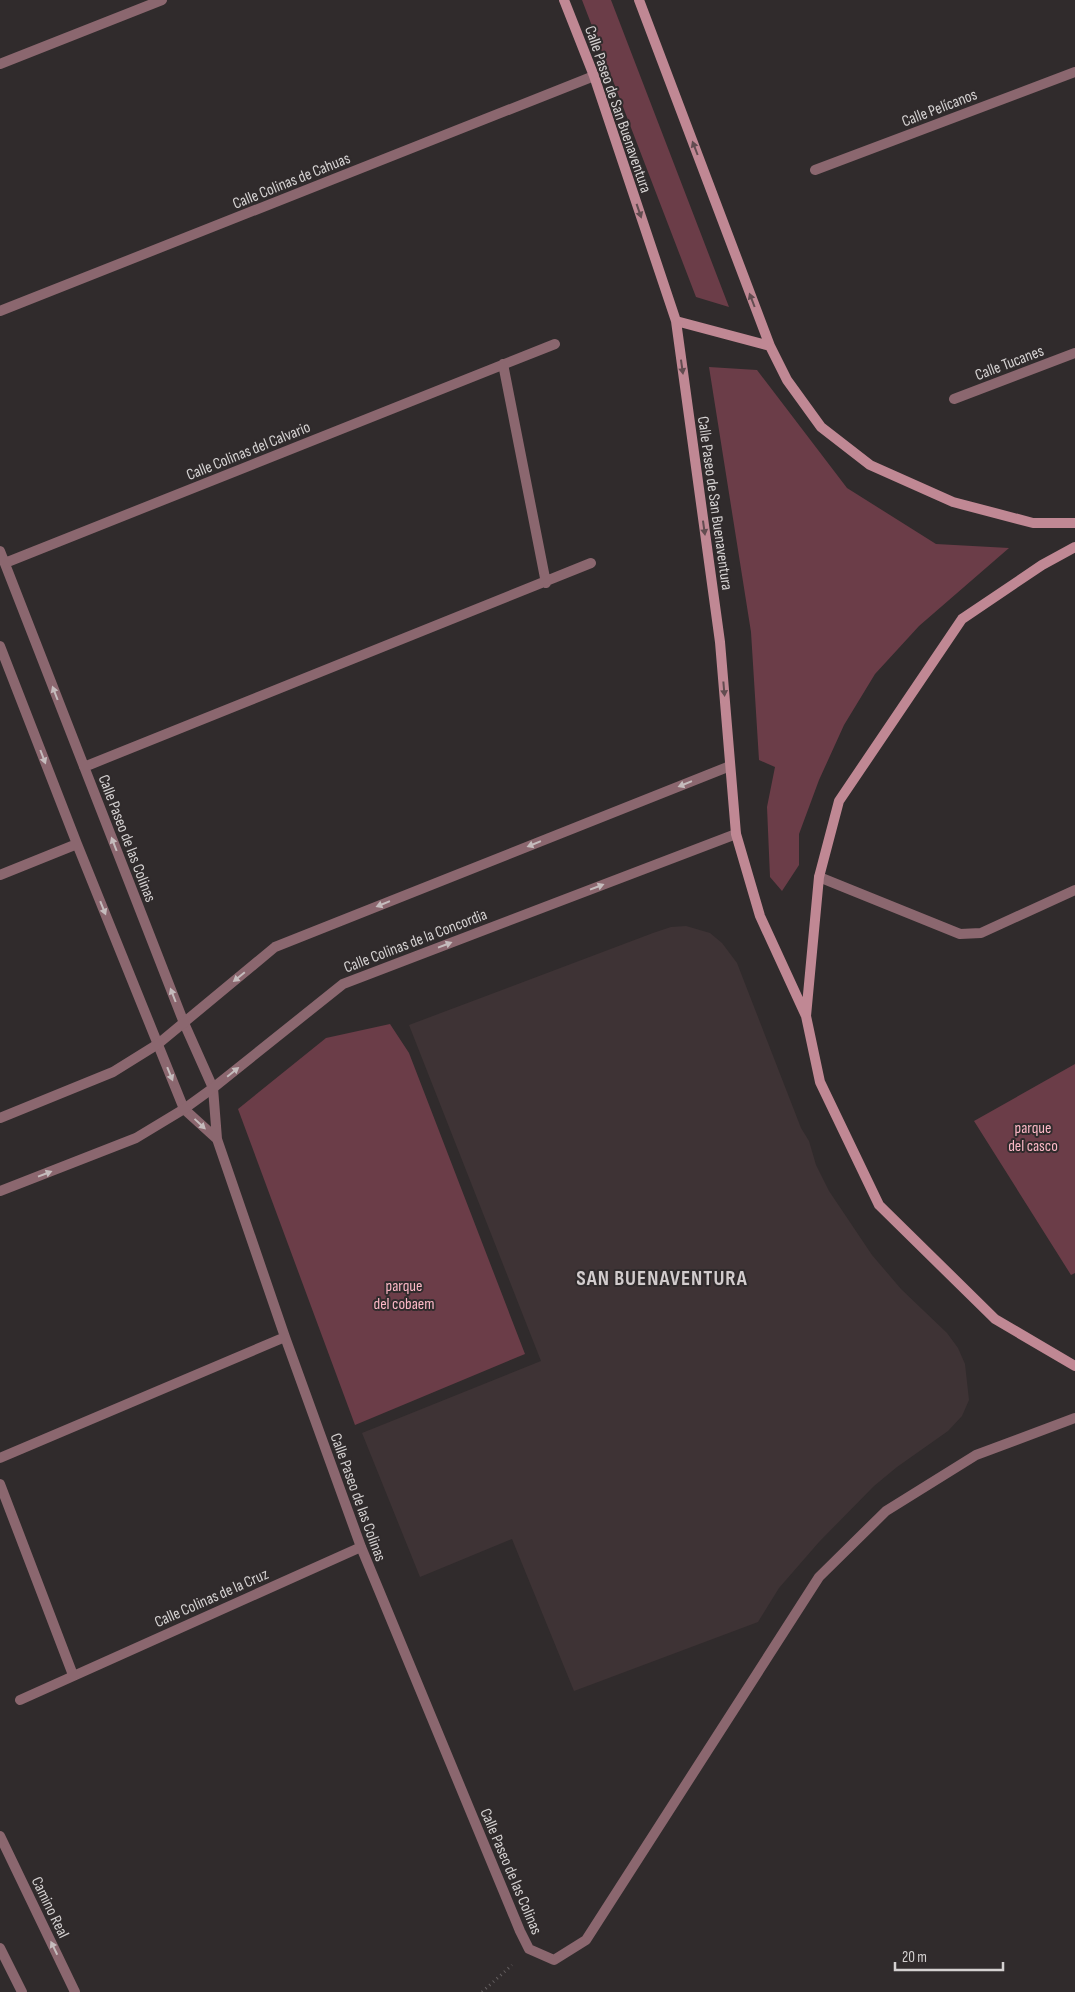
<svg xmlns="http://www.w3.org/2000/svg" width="1075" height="1992" font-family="'Sofia Sans Condensed',sans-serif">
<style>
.built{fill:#3e3335}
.green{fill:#6b3d48}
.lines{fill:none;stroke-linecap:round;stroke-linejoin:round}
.path{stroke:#656061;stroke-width:3;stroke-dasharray:1 4;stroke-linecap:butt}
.service{stroke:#8b676f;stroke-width:10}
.minor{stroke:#8b676f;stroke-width:10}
.tertiary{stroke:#8b676f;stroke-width:10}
.secondary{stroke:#c08894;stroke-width:10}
.oneway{fill:#624c50}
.oneway2{fill:#c5bcbd}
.labels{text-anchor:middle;stroke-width:4;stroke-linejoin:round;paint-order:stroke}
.street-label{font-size:16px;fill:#d4d1d1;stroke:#302b2c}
.park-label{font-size:16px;fill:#fcb8c6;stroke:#302b2c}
.district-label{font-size:21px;font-weight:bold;letter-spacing:1px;fill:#d2cccd;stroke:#302b2c}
</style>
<rect width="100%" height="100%" fill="#302b2c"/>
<!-- built -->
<path class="built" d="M686,926L710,933L722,943L737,963L801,1128L809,1141L816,1165L829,1191L872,1255L901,1289L947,1333L958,1348L965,1364L969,1400L962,1416L948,1431L897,1467L874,1486L819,1542L779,1588L758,1622L574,1691L512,1539L420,1577L362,1433L541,1361L409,1025L653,933L671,927Z"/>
<!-- green -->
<path class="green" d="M582,0H611L729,307L696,297Z
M709,367L757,370L847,488L936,544L1009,548L919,626L875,674L844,725L819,780L799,834V865L782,891L770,877L767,807L775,767L759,760L751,632Z
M390,1024L409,1053L525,1354L355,1425L238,1109L326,1038Z
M1075,1064V1273L1071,1275L974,1121Z"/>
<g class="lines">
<!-- path -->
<path class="path" d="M482,1992L512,1965"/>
<!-- service -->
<path class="service" d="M819,877L960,934L981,933L1075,890"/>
<!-- minor -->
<path class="minor" d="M0,64L162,0
M815,170L1075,72
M0,311L594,76
M503,364L546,583
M954,399L1075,353
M0,551L184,1023L213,1088L217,1139L285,1337L361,1547L520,1931L529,1949L554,1960L586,1940L819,1577L886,1511L976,1455L1075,1418
M5,563L555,344
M0,646L77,844L184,1109L217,1139
M84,767L591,563
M0,875L77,844
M0,1458L285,1337
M0,1484L73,1675
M20,1700L361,1547"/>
<!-- tertiary -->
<path class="tertiary" d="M0,1118L113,1072L158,1044L275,947L730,766
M0,1191L136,1138L184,1109L213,1088L343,984L736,834
M0,1836L75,1992
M0,1948L22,1992"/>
<!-- secondary -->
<path class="secondary" d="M564,0L594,76L676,321L720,642L736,834L760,916L806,1016
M639,0L770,346L787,380L821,427L870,465L953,502L1033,523H1075
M676,321L770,346
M1075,547L1042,565L962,619L839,801L819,877L806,1016L820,1082L879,1205L995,1319L1075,1366"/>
</g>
<!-- one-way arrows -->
<defs><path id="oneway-solid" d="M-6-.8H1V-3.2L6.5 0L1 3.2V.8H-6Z" transform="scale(1.25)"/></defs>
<g class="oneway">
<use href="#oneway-solid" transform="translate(695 148) rotate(-111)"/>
<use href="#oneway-solid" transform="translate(639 211) rotate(71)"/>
<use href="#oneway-solid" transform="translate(752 300) rotate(-111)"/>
<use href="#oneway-solid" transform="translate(682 367) rotate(82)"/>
<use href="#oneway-solid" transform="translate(704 528) rotate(82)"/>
<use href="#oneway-solid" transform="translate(724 689) rotate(85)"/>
</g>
<g class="oneway2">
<use href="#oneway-solid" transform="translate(55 693) rotate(-111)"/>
<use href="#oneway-solid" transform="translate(43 757) rotate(69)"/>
<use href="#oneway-solid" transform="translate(685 784) rotate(158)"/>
<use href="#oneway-solid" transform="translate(114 844) rotate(-111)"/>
<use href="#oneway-solid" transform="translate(534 844) rotate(158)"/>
<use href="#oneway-solid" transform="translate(597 887) rotate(-21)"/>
<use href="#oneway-solid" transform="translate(383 904) rotate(158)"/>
<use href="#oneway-solid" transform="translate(103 908) rotate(68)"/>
<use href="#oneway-solid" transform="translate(445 945) rotate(-21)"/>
<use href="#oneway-solid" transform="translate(239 977) rotate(141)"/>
<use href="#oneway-solid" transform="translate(173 995) rotate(-111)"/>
<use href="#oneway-solid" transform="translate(233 1072) rotate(-39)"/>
<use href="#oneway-solid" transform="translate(170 1074) rotate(68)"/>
<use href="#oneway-solid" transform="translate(200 1124) rotate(43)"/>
<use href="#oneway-solid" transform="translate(45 1174) rotate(-21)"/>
<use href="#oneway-solid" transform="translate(54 1948) rotate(-116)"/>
</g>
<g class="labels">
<!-- street labels -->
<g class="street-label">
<text transform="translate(939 107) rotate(-21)" y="6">Calle Pelícanos</text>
<text transform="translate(619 109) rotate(71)" y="6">Calle Paseo de San Buenaventura</text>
<text transform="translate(291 180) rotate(-22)" y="6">Calle Colinas de Cahuas</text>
<text transform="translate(1009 362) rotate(-21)" y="6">Calle Tucanes</text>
<text transform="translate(248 450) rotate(-22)" y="6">Calle Colinas del Calvario</text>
<text transform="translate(716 503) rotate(82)" y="6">Calle Paseo de San Buenaventura</text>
<text transform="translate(128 838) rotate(69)" y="6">Calle Paseo de las Colinas</text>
<text transform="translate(415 940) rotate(-21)" y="6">Calle Colinas de la Concordia</text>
<text transform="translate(359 1497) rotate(70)" y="6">Calle Paseo de las Colinas</text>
<text transform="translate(211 1597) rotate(-24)" y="6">Calle Colinas de la Cruz</text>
<text transform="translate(512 1871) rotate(67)" y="6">Calle Paseo de las Colinas</text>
<text transform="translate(51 1907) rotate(64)" y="6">Camino Real</text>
</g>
<!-- park labels -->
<g class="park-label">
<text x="1033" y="1133">parque<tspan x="1033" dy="18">del casco</tspan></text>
<text x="404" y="1291">parque<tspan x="404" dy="18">del cobaem</tspan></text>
</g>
<!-- district labels -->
<g class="district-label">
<text x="662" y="1285">SAN BUENAVENTURA</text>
</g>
</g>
<!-- scale -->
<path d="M895 1962v8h108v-8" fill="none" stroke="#d4d1d1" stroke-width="2.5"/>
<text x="902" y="1962" font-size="15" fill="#d4d1d1" stroke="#302b2c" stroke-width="4" paint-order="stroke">20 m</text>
</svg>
